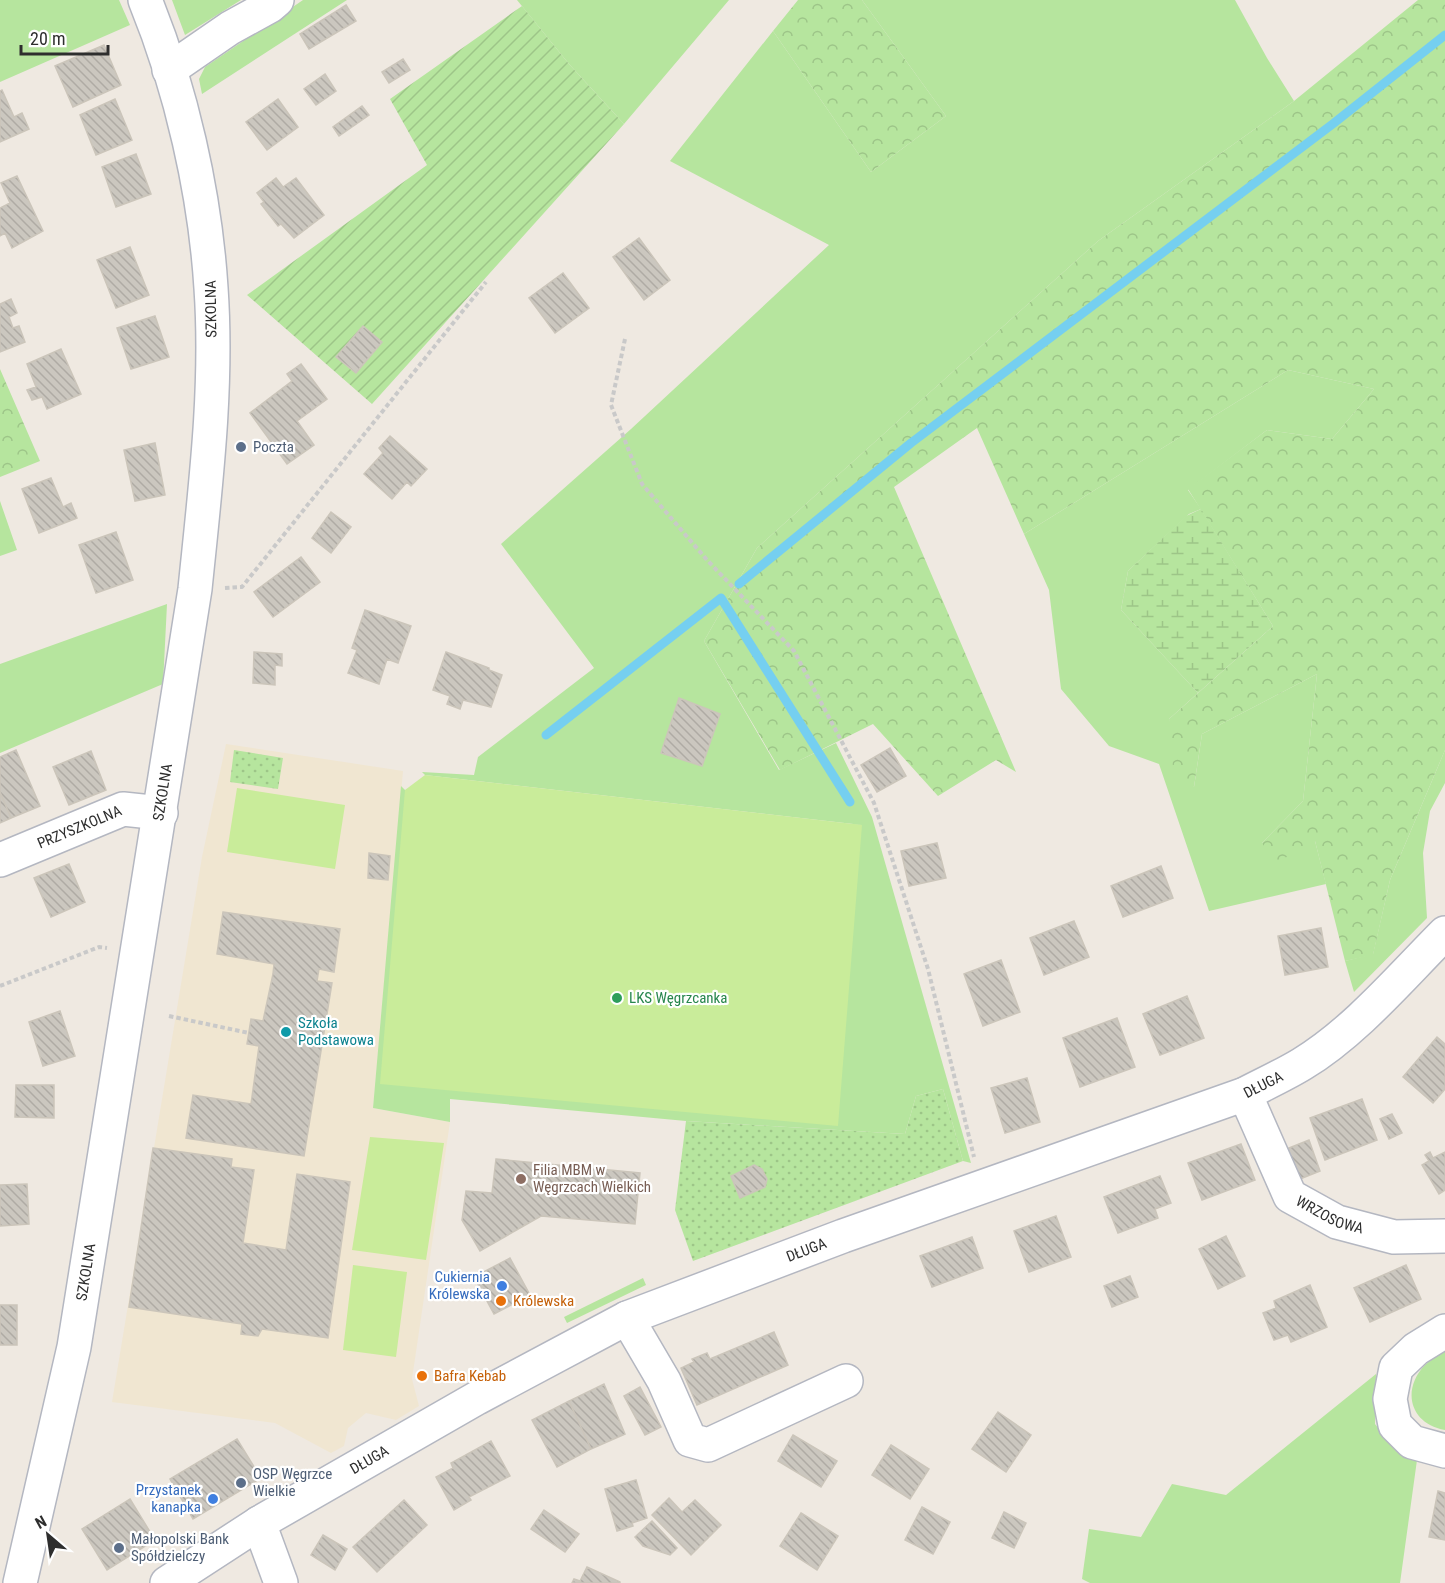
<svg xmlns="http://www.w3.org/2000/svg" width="1445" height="1583" font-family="'Roboto Condensed',sans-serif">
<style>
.education{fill:#f0e6d1}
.grass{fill:#b6e59e}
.forest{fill:url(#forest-crowns)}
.wetland{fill:url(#wetland-marsh)}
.park{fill:url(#park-dots)}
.garden{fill:url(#garden-furrows)}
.pitch{fill:#c9ec9a}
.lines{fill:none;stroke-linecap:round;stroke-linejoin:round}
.stream{stroke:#75cff0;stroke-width:9}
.building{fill:url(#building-back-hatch);stroke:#cbc5ba;stroke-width:1.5}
.minor-casing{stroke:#b4b7c1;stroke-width:36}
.path{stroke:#c9c9c9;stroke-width:4;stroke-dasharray:4.5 3;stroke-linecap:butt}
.minor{stroke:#fff;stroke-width:33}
.service-dot{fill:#5c6f8a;stroke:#fff;stroke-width:2}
.leisure-dot{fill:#2e9e5b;stroke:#fff;stroke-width:2}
.culture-dot{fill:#0f9aa8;stroke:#fff;stroke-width:2}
.education-dot{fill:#8d6e63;stroke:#fff;stroke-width:2}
.shop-dot{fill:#3f7fe0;stroke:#fff;stroke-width:2}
.food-dot{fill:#e8710a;stroke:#fff;stroke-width:2}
.labels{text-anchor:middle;stroke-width:4.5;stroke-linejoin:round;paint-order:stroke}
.street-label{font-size:15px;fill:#2e2e2e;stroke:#fff}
.service-label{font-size:15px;fill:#4e5e75;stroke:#fff;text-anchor:start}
.leisure-label{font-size:15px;fill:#27864d;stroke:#fff;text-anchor:start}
.culture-label{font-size:15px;fill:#0d838f;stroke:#fff;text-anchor:start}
.education-label{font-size:15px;fill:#785e54;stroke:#fff;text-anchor:start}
.shop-label{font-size:15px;fill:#366cbe;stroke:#fff;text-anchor:end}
.food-label{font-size:15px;fill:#c56008;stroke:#fff;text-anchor:start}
</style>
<defs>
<pattern id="forest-crowns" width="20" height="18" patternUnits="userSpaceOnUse" patternTransform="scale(1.5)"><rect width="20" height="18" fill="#b6e59e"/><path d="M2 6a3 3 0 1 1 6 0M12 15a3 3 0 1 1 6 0" fill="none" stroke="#9dc588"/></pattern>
<pattern id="wetland-marsh" width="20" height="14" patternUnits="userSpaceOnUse" patternTransform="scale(1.5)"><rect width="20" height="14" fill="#b6e59e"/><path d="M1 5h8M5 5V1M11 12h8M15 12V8" fill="none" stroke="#9dc588"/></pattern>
<pattern id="park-dots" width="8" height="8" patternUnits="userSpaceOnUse" patternTransform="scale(1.5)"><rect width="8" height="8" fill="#b6e59e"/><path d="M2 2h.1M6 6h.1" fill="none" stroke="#9dc588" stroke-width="1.8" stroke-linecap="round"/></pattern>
<pattern id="garden-furrows" width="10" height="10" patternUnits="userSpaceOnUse" patternTransform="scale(1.5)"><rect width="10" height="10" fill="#b6e59e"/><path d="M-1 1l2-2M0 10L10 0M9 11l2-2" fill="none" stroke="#9dc588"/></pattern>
<pattern id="building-back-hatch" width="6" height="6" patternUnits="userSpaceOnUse" patternTransform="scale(1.5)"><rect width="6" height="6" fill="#cbc7bf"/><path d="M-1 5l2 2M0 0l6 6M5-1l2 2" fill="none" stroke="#afaba4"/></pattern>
</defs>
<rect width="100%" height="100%" fill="#efe9e1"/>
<!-- education -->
<path class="education" d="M226,744L403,771L373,1108L450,1122L412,1379L419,1406L396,1420L366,1413L348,1428L344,1446L331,1453L275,1423L112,1402L202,857Z"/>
<!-- grass -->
<path class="grass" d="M0,0H119L130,25L0,82Z
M172,0H241L185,35Z
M303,0H347L202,94L199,79L205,67Z
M517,0H729L624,124L569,64Z
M862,0H1235L1267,58L1294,101L1098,241L757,548L704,641L779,770L836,743L872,817L971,1163L963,1161L943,1089L916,1096L905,1134L686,1121L450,1099V1122L373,1108L401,786L405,790L862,825L425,775L422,772L474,775L478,757L594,668L501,544L631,429L829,245L670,161L773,31L871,172L946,116Z
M1288,370L1374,389L1332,439L1267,430L1188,490L1201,509L1189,514L1128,571L1121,610L1198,693L1169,719L1194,787L1202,734L1317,674L1303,801L1262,843L1315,841L1326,884L1209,911L1159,764L1109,746L1061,689L1049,590L1024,534Z
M0,501L17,550L0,556Z
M167,604L163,684L0,753V664Z
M1445,750V783L1430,811L1423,853L1427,918L1354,992L1345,961L1373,954L1390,880Z
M643,1278L646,1285L567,1323L564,1317Z
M1445,1351V1430C1410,1424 1401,1390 1425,1365C1431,1359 1439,1355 1445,1351Z
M1376,1374L1375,1424L1393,1447L1417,1460L1400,1583H1090L1082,1579L1089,1529L1141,1537L1172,1484L1226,1495Z"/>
<!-- forest -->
<path class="forest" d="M798,0H862L946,116L871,172L773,31Z
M1418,0H1445V750L1390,880L1373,955L1345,961L1315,841L1276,863L1262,843L1303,801L1317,674L1202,734L1194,787L1173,769L1169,719L1273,626L1188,489L1267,430L1332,439L1374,389L1288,370L1024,534L977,428L894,487L1016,772L996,760L938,796L873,724L780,770L704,641L757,548L1098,241L1294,101Z
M0,369L40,461L0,477Z"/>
<!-- wetland -->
<path class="wetland" d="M1201,509L1273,626L1198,693L1121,610L1128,571L1186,516Z"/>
<!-- park -->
<path class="park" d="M234,750L283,758L278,789L230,782Z
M943,1089L963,1161L693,1261L675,1210L686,1121L905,1134L916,1096Z"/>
<!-- garden -->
<path class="garden" d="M522,6L569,64L624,124L372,404L247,295L427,165L390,99Z"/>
<!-- pitch -->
<path class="pitch" d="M425,775L862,825L838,1126L380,1084L405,790Z
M237,788L345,805L335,869L227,852Z
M370,1137L444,1143L426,1260L352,1250Z
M353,1265L407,1272L396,1357L343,1350Z"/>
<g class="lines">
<!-- stream -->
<path class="stream" d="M739,584L911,443L1334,123L1445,35
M546,735L721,598L850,802"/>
</g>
<!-- building -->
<path class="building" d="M346,5L356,21L309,49L300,34Z
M104,45L121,85L73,107L55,66Z
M403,59L410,70L389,83L382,72Z
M325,74L336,91L316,105L304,89Z
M2,90L14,117L22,113L29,129L0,142V91Z
M115,99L132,140L96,155L80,115Z
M278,99L298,127L267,150L246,122Z
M362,106L369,115L339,136L333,127Z
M136,154L151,194L116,207L102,167Z
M17,176L43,231L12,248L5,233L0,236V208L10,203L1,183Z
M276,178L283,187L296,178L324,215L294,238L281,224L278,226L261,204L264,202L257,193Z
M639,238L670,280L644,300L613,257Z
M130,247L149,295L116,308L97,260Z
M563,273L589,308L555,333L529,298Z
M11,299L17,313L9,317L13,328L19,326L25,342L0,352V304Z
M155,316L169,357L131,369L117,328Z
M363,326L382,342L356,373L336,357Z
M61,349L81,394L47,409L42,397L32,400L27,390L36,387L27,364Z
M301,364L327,399L297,421L314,445L287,464L250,413L292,381L287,374Z
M390,436L427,469L411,486L407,482L392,499L364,474L383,453L379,448Z
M155,443L165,495L135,501L124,450Z
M51,478L63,507L71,503L77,518L39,533L22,489Z
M331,512L351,527L331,553L312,538Z
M116,532L133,580L96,593L79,545Z
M301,557L320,582L273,617L254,592Z
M365,610L411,626L398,663L387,659L379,684L348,673L357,650L352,648Z
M254,652L282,654V666L275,665V685L253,683Z
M446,652L489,668V670L502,675L491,707L463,700L460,709L447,704L450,696L433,690Z
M679,698L720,714L702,766L661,753Z
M890,748L906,776L877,792L861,765Z
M16,750L40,806L11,818L0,792V757Z
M91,751L106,790L69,805L53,767Z
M0,792L11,818L0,823Z
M937,843L946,878L909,886L901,851Z
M369,853L390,856L388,880L368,878Z
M69,864L85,902L51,917L34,878Z
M1161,866L1173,898L1123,917L1111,886Z
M223,912L340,929L334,972L319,969L317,981L332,983L304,1156L186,1138L193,1095L251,1104L259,1046L247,1044L251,1019L263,1021L273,974L274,964L217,954Z
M1074,921L1089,957L1044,975L1030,938Z
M1321,928L1328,967L1285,975L1278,936Z
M1001,960L1020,1012L983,1026L964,974Z
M1187,996L1204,1038L1160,1055L1143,1014Z
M60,1011L75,1056L43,1066L29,1022Z
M1117,1018L1135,1067L1080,1087L1063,1038Z
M1437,1037L1445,1044V1089L1433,1103L1403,1077Z
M1027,1078L1040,1122L1005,1133L991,1088Z
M16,1085H54V1118L15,1117Z
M1362,1099L1377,1140L1325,1160L1310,1118Z
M1392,1114L1402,1133L1389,1139L1380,1119Z
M1309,1140L1320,1171L1295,1181L1284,1150Z
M1241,1144L1255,1180L1202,1200L1188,1163Z
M153,1148L232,1159L231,1167L254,1170L243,1243L286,1250L297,1174L350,1182L328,1338L262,1329L258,1336L241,1334L242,1324L129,1307Z
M1430,1152L1433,1158L1445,1152V1190L1439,1194L1422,1165L1429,1161L1425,1155Z
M496,1159L640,1173L635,1224L541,1216L480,1251L462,1220L466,1191L492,1193Z
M754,1165L762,1169L767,1179L765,1187L740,1198L731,1176Z
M1160,1176L1171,1203L1155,1209L1158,1218L1118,1233L1104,1197Z
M27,1184L29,1224L0,1226V1185Z
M1056,1216L1071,1257L1029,1272L1014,1231Z
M1226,1236L1245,1276L1218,1289L1199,1249Z
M972,1237L983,1268L932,1287L920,1256Z
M510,1258L530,1295L494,1314L474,1277Z
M1406,1265L1421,1299L1370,1322L1354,1288Z
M1130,1276L1138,1297L1112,1307L1104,1286Z
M1310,1285L1327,1327L1291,1342L1288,1335L1274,1340L1263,1313L1276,1308L1274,1301Z
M0,1305H17V1345H0Z
M774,1332L788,1365L697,1405L681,1368L694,1362L692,1359L707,1353L710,1359Z
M604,1384L625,1434L591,1449L569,1401Z
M640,1387L661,1427L645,1435L624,1396Z
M569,1401L591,1449L557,1467L532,1420Z
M998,1412L1031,1435L1006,1472L972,1449Z
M793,1435L837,1461L821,1487L778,1461Z
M237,1439L261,1478L193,1519L170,1479Z
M491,1441L510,1476L469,1497L471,1500L454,1510L436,1477L453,1468L451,1463Z
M891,1445L929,1469L910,1499L872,1475Z
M636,1480L647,1518L632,1523L633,1526L617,1531L605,1489Z
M1438,1491L1445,1493V1540L1429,1537Z
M669,1498L682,1512L695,1500L721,1525L691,1555L652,1515Z
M130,1499L155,1540L107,1570L82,1529Z
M404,1500L427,1525L377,1572L353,1547Z
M922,1507L950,1522L933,1554L905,1540Z
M544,1510L579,1534L565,1552L531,1529Z
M1004,1512L1026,1523L1014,1548L992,1538Z
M801,1513L838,1536L817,1570L780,1546Z
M652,1521L677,1548L670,1555L643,1546L635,1537Z
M323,1535L347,1549L335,1570L311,1555Z
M587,1567L620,1582V1583H572L574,1579L580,1581Z"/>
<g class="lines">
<!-- minor casing -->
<g class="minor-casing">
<g id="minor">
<path d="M169,70L230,28L270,6L277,0"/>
<path id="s1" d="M0,860L123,809L161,813"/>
<path id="s2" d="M1245,1094L1290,1196L1337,1222L1394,1237L1445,1236"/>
<path d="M627,1318L664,1381L690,1440L708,1445L846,1381"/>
<path d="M1445,1331L1416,1349L1396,1368L1390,1399L1395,1425L1412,1442L1445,1451"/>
<path d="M259,1523L281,1583"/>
<path id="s3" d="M20,1583L74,1347L195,589C205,490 218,388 211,288C205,193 181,88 145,0"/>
<path id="s4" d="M167,1583L259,1523L477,1398L627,1318L843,1236L1245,1094C1264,1084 1284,1075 1302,1064C1355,1032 1401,977 1445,933"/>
</g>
</g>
<!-- path -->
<path class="path" d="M625,339L611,405L642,484L707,560L794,651L874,803L928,969L974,1157
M225,588L242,587L486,282
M0,986L99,947L107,948
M169,1016L249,1033"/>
<!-- minor -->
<use href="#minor" class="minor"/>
</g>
<!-- markers -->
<g class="service-dot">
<circle cx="241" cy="447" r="6"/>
<circle cx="241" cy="1483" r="6"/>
<circle cx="119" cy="1548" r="6"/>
</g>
<circle class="leisure-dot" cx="617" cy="998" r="6"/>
<circle class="culture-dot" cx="286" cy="1032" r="6"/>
<circle class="education-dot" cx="521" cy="1179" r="6"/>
<g class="shop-dot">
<circle cx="502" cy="1286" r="6"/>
<circle cx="213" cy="1499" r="6"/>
</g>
<g class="food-dot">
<circle cx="501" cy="1301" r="6"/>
<circle cx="422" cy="1376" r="6"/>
</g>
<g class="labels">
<!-- street labels -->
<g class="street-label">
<text transform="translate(211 309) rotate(-91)" y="5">SZKOLNA</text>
<text dy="5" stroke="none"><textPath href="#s3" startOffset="804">SZKOLNA</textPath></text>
<text dy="5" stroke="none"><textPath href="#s1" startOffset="86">PRZYSZKOLNA</textPath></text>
<text dy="5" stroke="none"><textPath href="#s4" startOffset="1209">DŁUGA</textPath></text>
<text dy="5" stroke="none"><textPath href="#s2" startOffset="156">WRZOSOWA</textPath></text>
<text dy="5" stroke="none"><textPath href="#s4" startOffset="723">DŁUGA</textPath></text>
<text dy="5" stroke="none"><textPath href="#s3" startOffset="318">SZKOLNA</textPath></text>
<text dy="5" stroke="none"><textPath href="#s4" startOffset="237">DŁUGA</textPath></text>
</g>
<!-- service labels -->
<g class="service-label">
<text x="253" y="452">Poczta</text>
<text x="253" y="1479">OSP Węgrzce<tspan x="253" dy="17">Wielkie</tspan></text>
<text x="131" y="1544">Małopolski Bank<tspan x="131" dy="17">Spółdzielczy</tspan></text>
</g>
<!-- leisure labels -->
<g class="leisure-label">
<text x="629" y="1003">LKS Węgrzcanka</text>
</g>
<!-- culture labels -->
<g class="culture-label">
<text x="298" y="1028">Szkoła<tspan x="298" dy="17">Podstawowa</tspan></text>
</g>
<!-- education labels -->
<g class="education-label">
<text x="533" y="1175">Filia MBM w<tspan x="533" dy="17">Węgrzcach Wielkich</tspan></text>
</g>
<!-- shop labels -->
<g class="shop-label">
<text x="490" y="1282">Cukiernia<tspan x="490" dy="17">Królewska</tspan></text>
<text x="201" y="1495">Przystanek<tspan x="201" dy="17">kanapka</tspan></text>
</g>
<!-- food labels -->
<g class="food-label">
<text x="513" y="1306">Królewska</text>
<text x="434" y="1381">Bafra Kebab</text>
</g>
</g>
<!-- north arrow -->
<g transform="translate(48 1535) rotate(331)" stroke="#ffffff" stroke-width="4.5" paint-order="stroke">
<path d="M0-4.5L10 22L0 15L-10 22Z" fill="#2e2e2e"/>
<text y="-9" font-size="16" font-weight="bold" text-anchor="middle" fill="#2e2e2e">N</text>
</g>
<!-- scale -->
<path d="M21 45v9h87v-9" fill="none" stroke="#2e2e2e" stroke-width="3"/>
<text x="30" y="45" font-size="18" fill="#2e2e2e" stroke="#ffffff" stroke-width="4.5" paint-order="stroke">20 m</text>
</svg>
